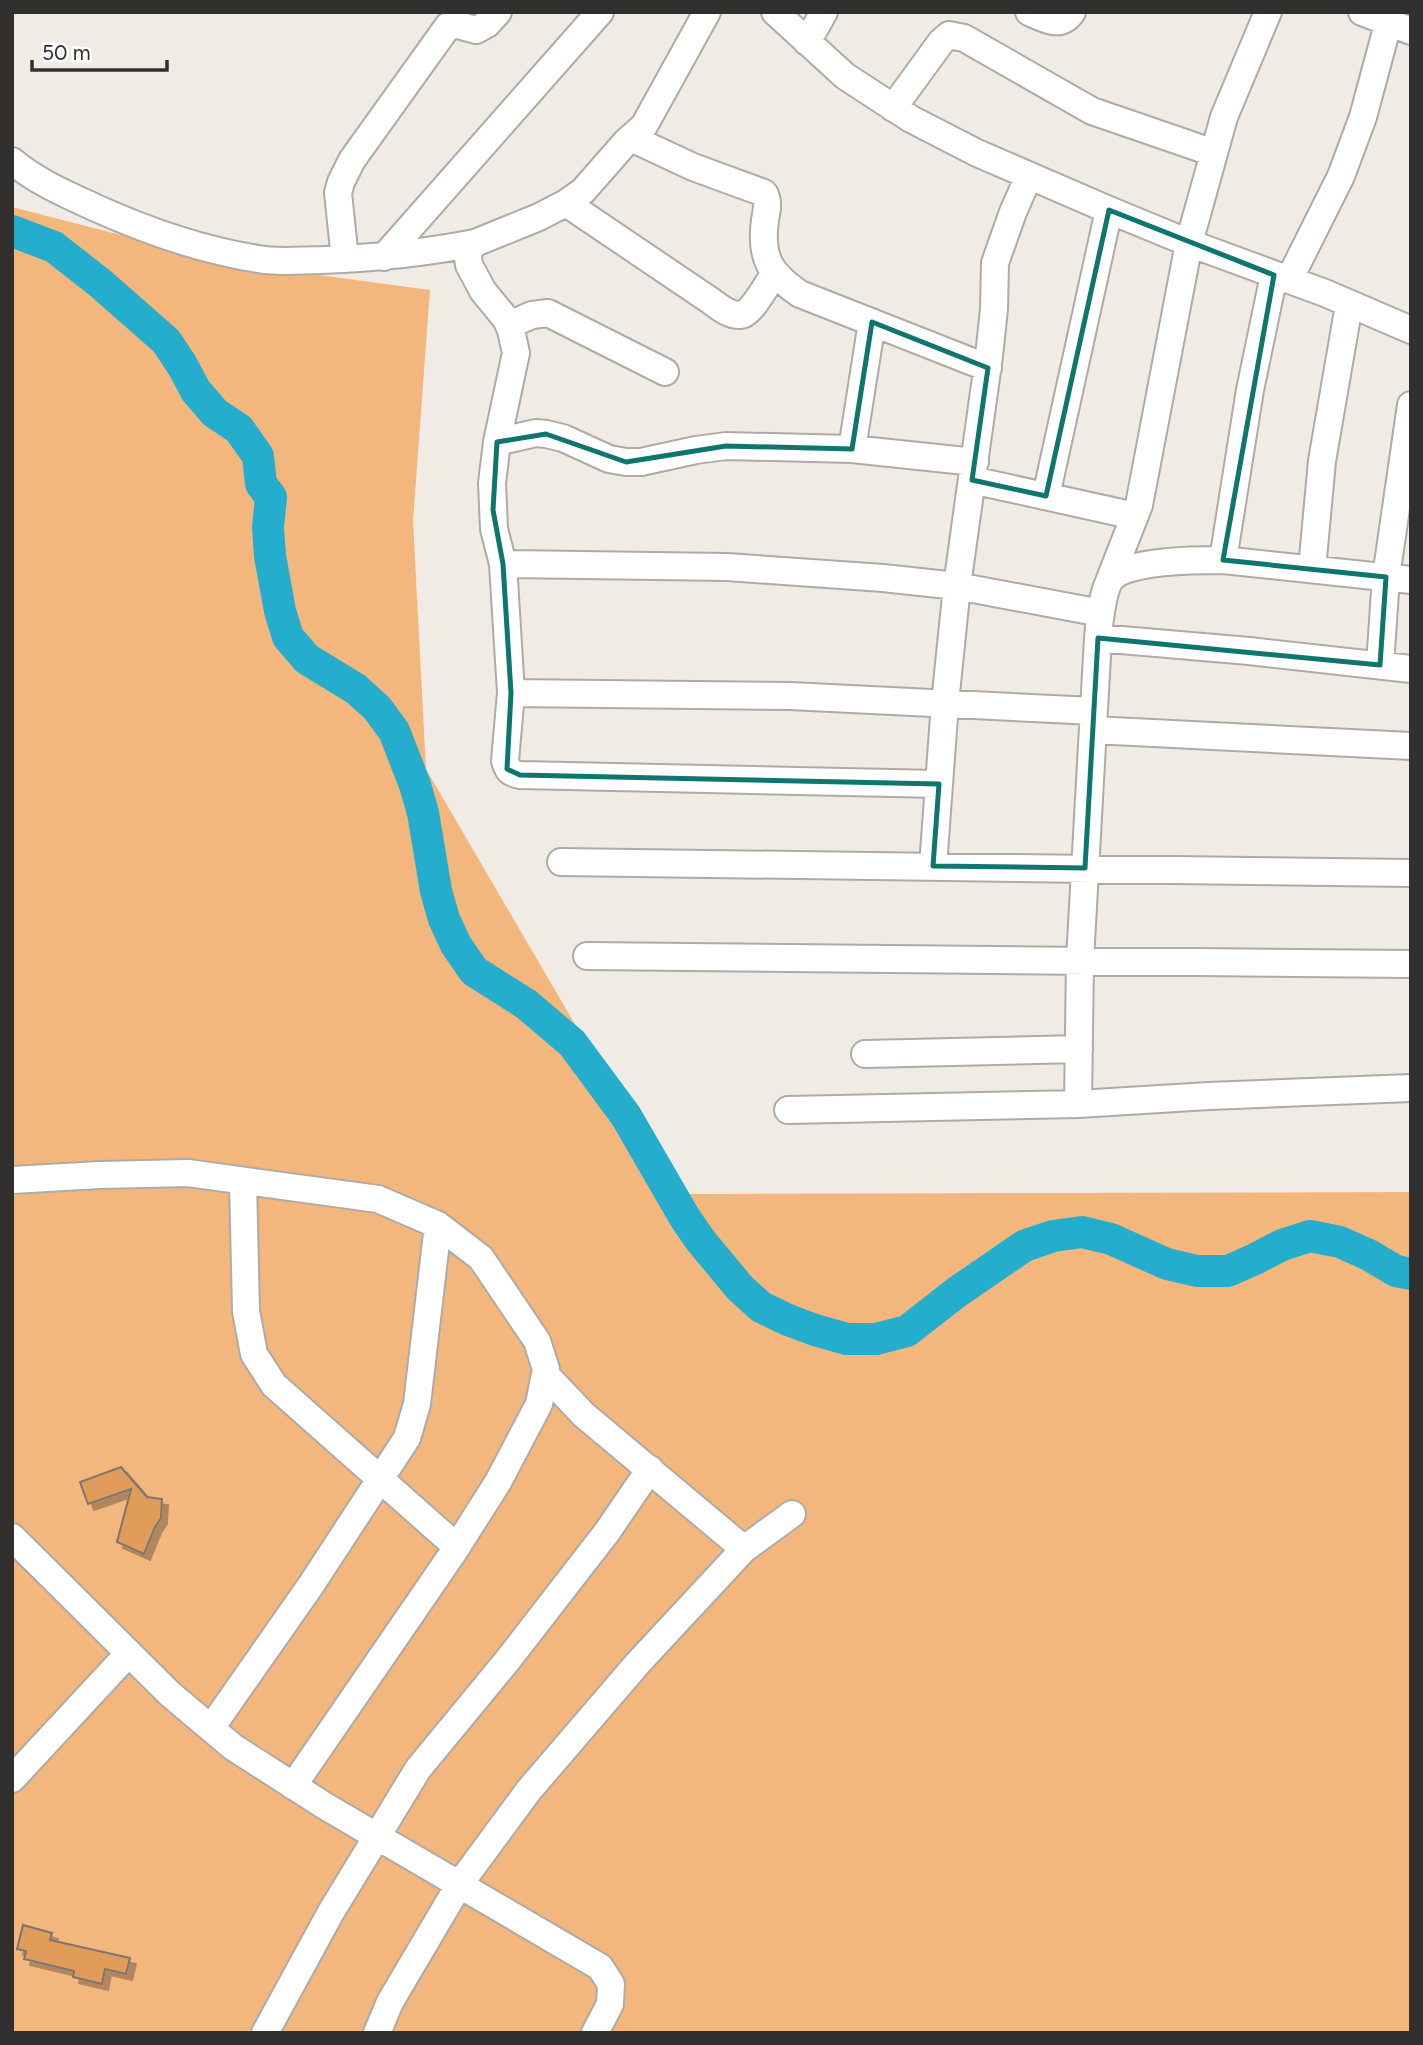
<svg xmlns="http://www.w3.org/2000/svg" width="1423" height="2045" font-family="Figtree,sans-serif">
<style>
.green{fill:#f3b77e}
.lines{fill:none;stroke-linecap:round;stroke-linejoin:round}
.river{stroke:#24adcd;stroke-width:32}
.building{fill:#e09c58;stroke:#7b7571;stroke-width:2;filter:url(#shadow)}
.minor-casing{stroke:#b0aaa5;stroke-width:30}
.minor{stroke:#fff;stroke-width:26}
.marked{fill:none;stroke:#0f766e;stroke-width:5;stroke-linejoin:round}
</style>
<defs>
<filter id="shadow"><feDropShadow dx="6" dy="6" stdDeviation="0" flood-color="#0004"/></filter>
</defs>
<rect width="100%" height="100%" fill="#f1ebe6"/>
<!-- green -->
<path class="green" d="M12,207L230,263L430,290L413,521L426,769L674,1194L1411,1192V2033H12Z"/>
<g class="lines">
<!-- river -->
<path class="river" d="M12,231L54,247L100,283L166,341L182,365L196,391L215,413L239,429L258,456L261,484L271,497L268,527L270,556L280,611L288,637L307,659L356,689L377,708L394,731L415,785L423,813L436,891L444,919L456,945L474,971L526,1004L572,1043L626,1116L685,1218L701,1241L740,1288L761,1307L788,1320L815,1330L847,1339H876L907,1331L957,1292L1024,1246L1053,1236L1082,1232L1111,1239L1167,1264L1197,1271H1228L1255,1259L1282,1245L1310,1236L1340,1242L1369,1255L1396,1271L1411,1274"/>
</g>
<!-- building -->
<path class="building" d="M121,1467L147,1497L162,1499L161,1518L155,1527L144,1554L117,1542L131,1489L88,1504L80,1482Z
M23,1925L52,1933L50,1940L130,1958L126,1974L105,1969L102,1984L73,1977L74,1971L24,1959L26,1951L17,1949Z"/>
<g class="lines">
<!-- minor casing -->
<g class="minor-casing">
<path id="minor" d="M707,12L644,126L626,142L583,191L566,203L539,217L475,243L470,247L468,257L469,265L483,291L506,319L511,330L516,353L497,442L492,483L494,529L503,564L511,693L505,761C508,771 510,773 520,775L939,784
M775,12L845,76L911,119L977,153L1109,210L1189,243L1325,293L1411,330
M1029,12C1045,19 1060,29 1072,12
M1362,12L1411,31
M807,42L824,12
M893,108L941,42L949,35L964,38L1092,111L1214,153
M631,138L693,167L764,193C769,201 767,210 765,220C760,257 769,273 800,294L988,368
M12,161C37,182 66,194 96,208C147,231 202,250 258,259C279,263 301,260 322,260C374,258 424,253 475,243
M566,203L711,301C719,307 730,316 741,315C751,315 768,282 775,273
M384,257L600,12
M345,259L338,193L341,182L352,160L448,26L458,25L476,30L487,24L498,12
M1289,280L1341,176L1363,117L1388,24
M509,325L532,315L548,313L665,372
M497,442L536,433L546,434L563,438L609,459L626,462H641L696,450L726,446L852,449L975,462
M852,449L872,322
M972,480L1135,516
M1046,496L1109,210
M1223,560L1250,390L1274,275
M503,564L727,567L883,578L957,586L1101,613
M1312,569L1322,461L1349,305
M1110,579L1139,505L1189,243L1224,117L1268,12
M1098,638L1249,651L1411,669
M1380,665L1386,577L1411,405
M511,693L790,696L1094,711
M1093,730L1411,746
M561,862L1411,873
M933,866L945,703L957,586L989,356L994,309L995,263L1013,212L1029,176
M587,956L1411,964
M865,1054L1079,1049
M1078,1104L1080,960L1098,638C1099,624 1103,588 1111,579C1125,560 1200,560 1223,560L1411,580
M788,1110L1078,1104L1209,1096L1411,1088
M12,1180L100,1175L188,1173L378,1199L438,1225L481,1258L537,1341L546,1369L539,1404L498,1482L453,1553L293,1786
M243,1181L246,1311L254,1354L274,1385L457,1547
M545,1374L584,1415L744,1549
M12,1537L170,1694L233,1747L325,1806L600,1967L611,1984L610,2004L595,2033
M211,1728L311,1585L407,1438L417,1404L438,1225
M12,1779L129,1653
M265,2033L331,1912L418,1769L507,1661L607,1532L650,1469
M377,2033L390,2002L459,1885L529,1790L638,1663L744,1549L792,1514"/>
</g>
<!-- minor -->
<use href="#minor" class="minor"/>
</g>
<!-- marked area -->
<path class="marked" d="M1109,210L1274,275L1223,560L1386,577L1380,665L1098,638L1085,868L933,866L939,784L520,775L507,769L511,693L503,564L493,510L497,442L546,434L626,462L726,446L852,449L872,322L988,368L972,480L1046,496Z"/>
<!-- border -->
<rect width="1423" height="2045" fill="none" stroke="#32302e" stroke-width="28"/>
<!-- scale -->
<path d="M32 60v10h135v-10" fill="none" stroke="#32302e" stroke-width="3.5"/>
<text x="42" y="60" font-size="21" fill="#32302e" stroke="#ffffff" stroke-width="5" paint-order="stroke">50 m</text>
</svg>
